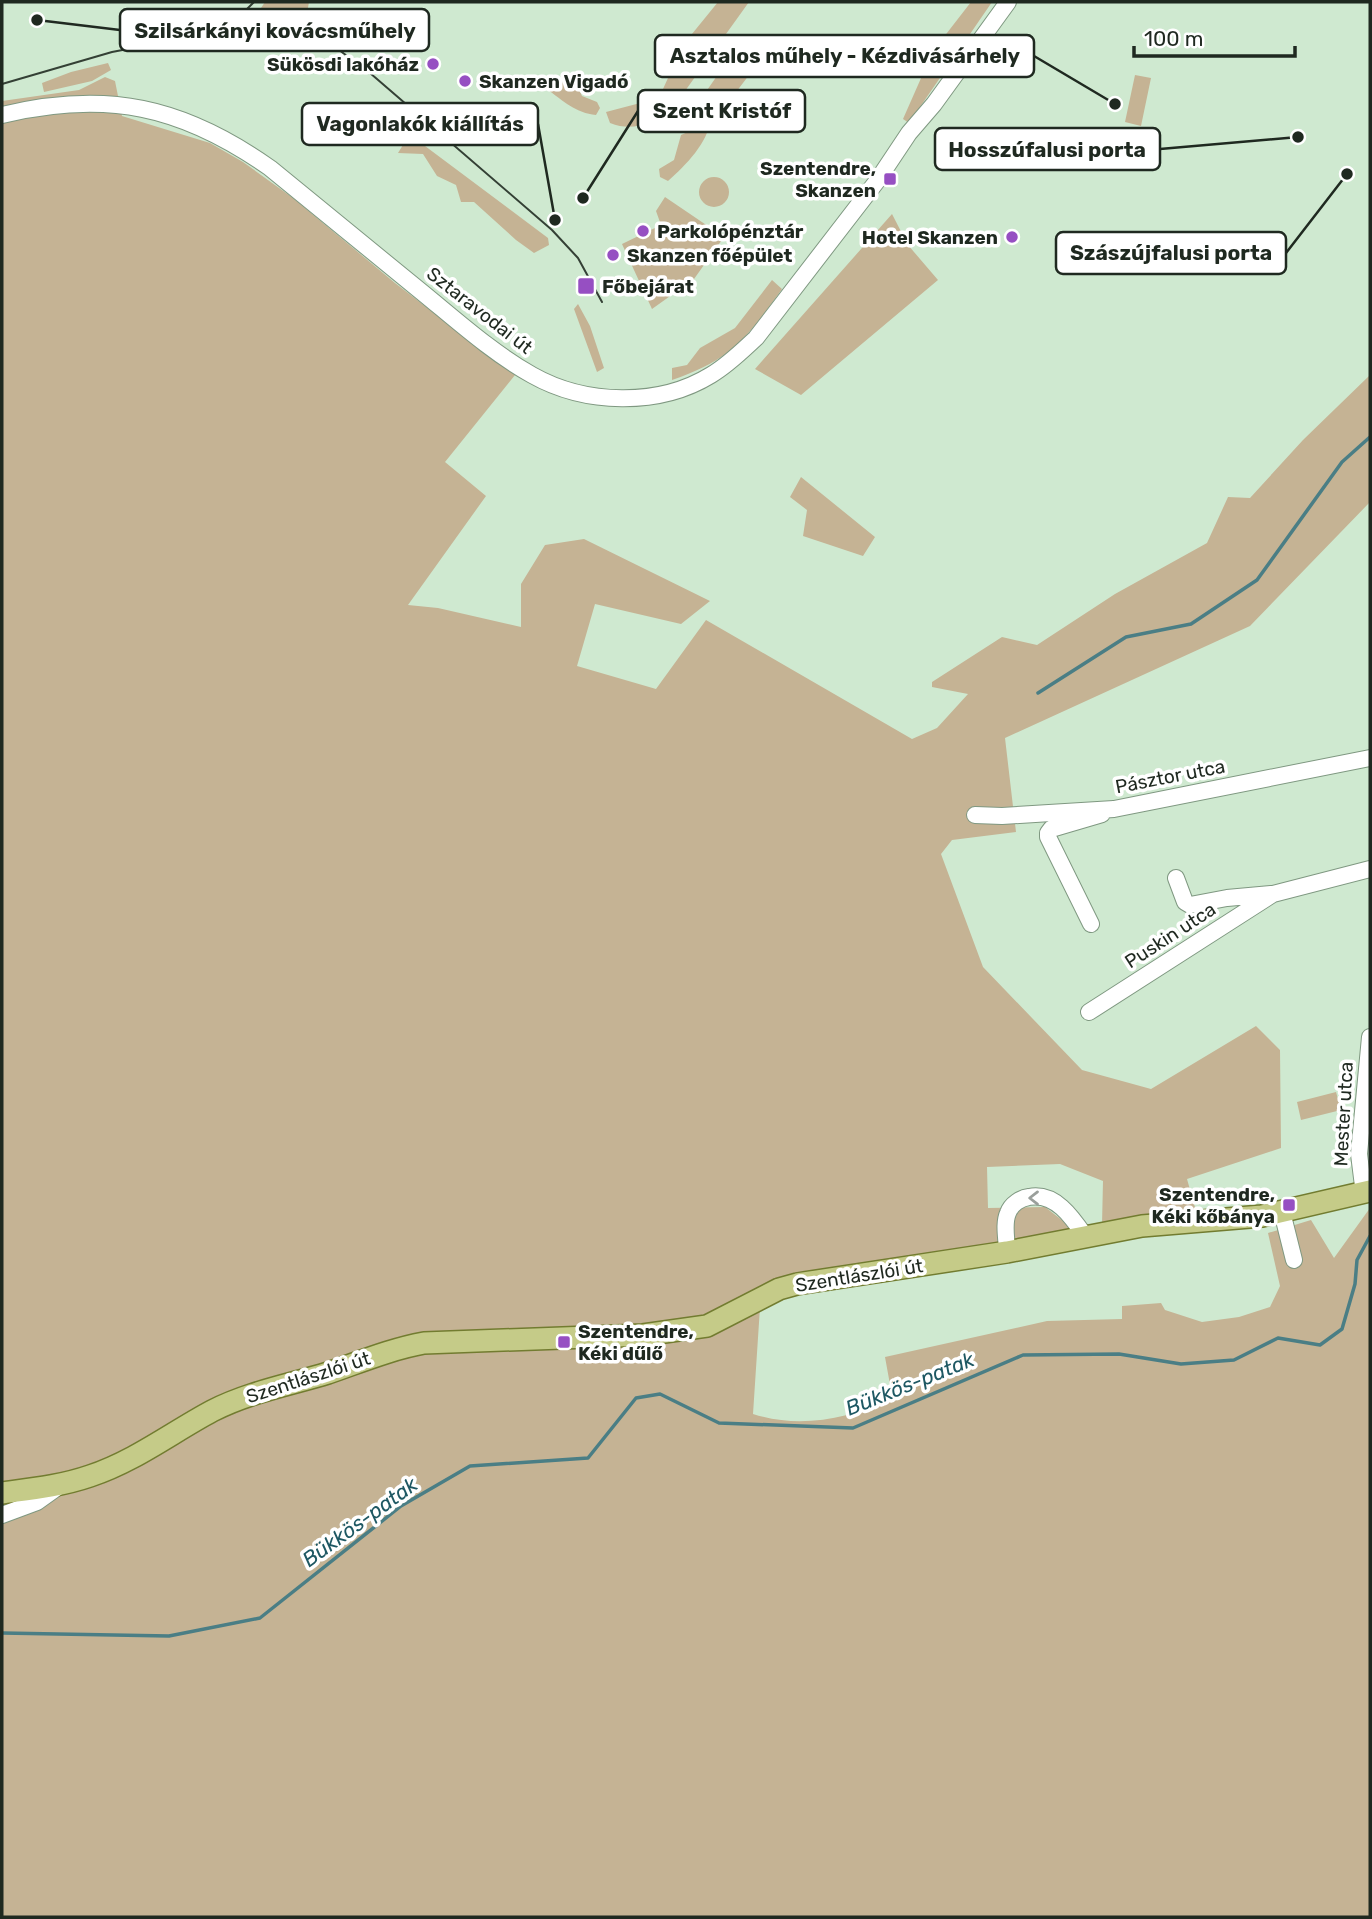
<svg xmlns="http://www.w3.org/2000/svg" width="1372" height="1919" font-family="Rubik,sans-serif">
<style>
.green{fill:#c5b394}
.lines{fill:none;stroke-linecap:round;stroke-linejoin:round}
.stream{stroke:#4a7e85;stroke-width:3.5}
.minor-casing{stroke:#7f9881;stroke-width:18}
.major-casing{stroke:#727c30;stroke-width:24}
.minor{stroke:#fff;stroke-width:16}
.major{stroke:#c5cb88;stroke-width:21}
.tram{stroke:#344035;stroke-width:2}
.oneway{stroke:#9a9f9b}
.poi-dot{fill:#964fc2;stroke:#fff;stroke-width:2.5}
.labels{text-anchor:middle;stroke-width:7;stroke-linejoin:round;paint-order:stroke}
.poi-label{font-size:19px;font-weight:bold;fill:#1f2920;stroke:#fff;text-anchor:start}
.street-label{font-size:19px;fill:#1f2920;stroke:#fff}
.water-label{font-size:21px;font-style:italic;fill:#1e5863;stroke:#fff}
.leader{fill:none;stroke:#1f2920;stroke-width:2.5}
.callout-dot{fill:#1f2920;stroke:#fff;stroke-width:2.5}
.callout{fill:#fff;stroke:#1f2920;stroke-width:2.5}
.callout-label{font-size:21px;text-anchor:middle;font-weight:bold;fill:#1f2920}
</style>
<rect width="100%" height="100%" fill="#cfe9d0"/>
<!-- green -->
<path class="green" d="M265,2H309L306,19L281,17L261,8Z
M718,2H749L685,91L677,96L663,89L683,45Z
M971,2H992L909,123L903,119L933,51Z
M737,47L750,56L757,51L762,58L727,104L711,118C708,143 686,165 668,181L660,177L659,169L674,160L681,135L699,127L702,112L709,108L712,102L703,96Z
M108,63L111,70L92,81L44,92L42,83L71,72Z
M1135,75L1151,78L1141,126L1125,122Z
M105,77L115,81L122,116L210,143L243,162L293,198L395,283L515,375L445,462L486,496L408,605L438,608L521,627V584L545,545L584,539L710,601L681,624L595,604L577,666L656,689L706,620L912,739L937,728L968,694L932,687V682L1002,637L1037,645L1115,594L1207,543L1228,497L1250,498L1303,440L1370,375V502L1250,626L1005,738L1016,832L952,840L941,854L983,967L1082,1070L1151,1089L1256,1026L1280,1050L1281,1148L1187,1179L1196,1211L1102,1225L1103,1181L1060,1164L987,1167L988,1208L1045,1207L1076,1231L761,1292L753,1414C804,1430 845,1417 893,1401L885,1357L1047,1321L1122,1319V1306L1161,1303L1165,1310L1202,1322L1239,1317L1270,1307L1280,1286L1268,1233L1311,1220L1334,1258L1370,1208V1917H2V101L79,90Z
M555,81L577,85L582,96L597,102L600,108L596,115C576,113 563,101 547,89Z
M654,96L672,105C652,122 636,133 610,123L606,112L644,102Z
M370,103C392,109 410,129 425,146L548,238L549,245L534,253L516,240L474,202H461L456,185L437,176L423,154L398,153L406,140L389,133Z
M699 192a15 15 0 1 1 30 0a15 15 0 1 1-30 0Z
M665,197L724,237L694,279L652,309L622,244L661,225L656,211Z
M892,214L908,245L938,280L801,395L755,369Z
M772,280L782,289C747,338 731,360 672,380V368L687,365L700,348L735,328Z
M578,304L590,326L604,368L597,372L574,309Z
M801,477L875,537L863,556L803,536L807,510L790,497Z
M1336,1092L1341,1110L1301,1120L1297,1102Z"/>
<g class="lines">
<!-- stream -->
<path class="stream" d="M1038,693L1126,637L1191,624L1257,580L1342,462L1370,437
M2,1633L169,1636L260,1618L401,1506L470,1466L588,1458L636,1398L660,1394L719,1423L853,1428L1023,1355L1119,1354L1181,1364L1234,1360L1278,1338L1320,1345L1342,1329L1355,1284L1357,1260L1370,1236"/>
<!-- minor casing -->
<g class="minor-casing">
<path id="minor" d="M2,115C107,90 182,106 270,168C319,208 369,249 418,289C455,319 491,352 532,375C585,405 659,407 711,375C728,365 742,351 756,338L877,181L909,133L934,104L1008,2
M975,815L1002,816L1114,809L1370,758
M1176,878L1185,902L1190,905L1227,898L1271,894
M1091,924L1048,837V833L1051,829L1102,814
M1089,1012L1273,894L1370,869
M1364,1194L1359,1154L1370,1037
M1282,1212L1294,1260
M1007,1252C1007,1240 1003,1224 1008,1213C1011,1204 1021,1198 1029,1197C1055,1192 1072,1217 1085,1236
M2,1515L37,1502L58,1487"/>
</g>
<!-- major casing -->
<g class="major-casing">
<path id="major" d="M2,1493C32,1489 61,1486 90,1476C135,1461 171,1433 212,1411C249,1392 289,1385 328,1373C360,1362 391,1349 424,1343L643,1335L707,1326L779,1289L797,1284L1007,1252L1142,1226L1262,1216L1370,1191"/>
</g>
<!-- minor -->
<use href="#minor" class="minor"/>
<!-- major -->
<use href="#major" class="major"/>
<!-- tram -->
<path class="tram" d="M208,28L247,9L254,2
M2,84L112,52L201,35L257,28L298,32L319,38L335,47L370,73L552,230L578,258L602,302"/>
</g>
<!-- one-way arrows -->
<defs><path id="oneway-chevron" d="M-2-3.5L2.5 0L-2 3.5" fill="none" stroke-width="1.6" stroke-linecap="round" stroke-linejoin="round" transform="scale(1.75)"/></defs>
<use class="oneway" href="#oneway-chevron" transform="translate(1034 1198) rotate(-180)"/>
<!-- markers -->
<g class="poi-dot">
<circle cx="433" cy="64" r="7"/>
<circle cx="465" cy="81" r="7"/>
<rect x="883" y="172" width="14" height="14" rx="3.5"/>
<circle cx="643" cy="231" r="7"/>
<circle cx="1012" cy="237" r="7"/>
<circle cx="613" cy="255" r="7"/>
<rect x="577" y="277" width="18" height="18" rx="3.5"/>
<rect x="1282" y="1198" width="14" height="14" rx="3.5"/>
<rect x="557" y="1335" width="14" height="14" rx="3.5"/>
</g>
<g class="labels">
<!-- poi labels -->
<g class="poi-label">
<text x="419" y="71" text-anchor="end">Sükösdi lakóház</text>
<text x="479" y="88">Skanzen Vigadó</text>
<text x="876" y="175" text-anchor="end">Szentendre,<tspan x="876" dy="22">Skanzen</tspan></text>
<text x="657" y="238">Parkolópénztár</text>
<text x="998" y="244" text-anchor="end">Hotel Skanzen</text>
<text x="627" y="262">Skanzen főépület</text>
<text x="602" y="293">Főbejárat</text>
<text x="1275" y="1201" text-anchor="end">Szentendre,<tspan x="1275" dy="22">Kéki kőbánya</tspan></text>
<text x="578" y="1338">Szentendre,<tspan x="578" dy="22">Kéki dűlő</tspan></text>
</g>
<!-- street labels -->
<g class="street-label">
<text transform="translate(480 310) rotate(38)" y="7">Sztaravodai út</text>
<text transform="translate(1170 776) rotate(-11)" y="7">Pásztor utca</text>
<text transform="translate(1170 935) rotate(-33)" y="7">Puskin utca</text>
<text transform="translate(1343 1114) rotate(-87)" y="7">Mester utca</text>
<text transform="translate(859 1275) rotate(-9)" y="7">Szentlászlói út</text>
<text transform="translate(308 1377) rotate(-18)" y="7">Szentlászlói út</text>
</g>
<!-- water labels -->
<g class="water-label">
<text transform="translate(910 1384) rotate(-22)" y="7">Bükkös-patak</text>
<text transform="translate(360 1522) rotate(-36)" y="7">Bükkös-patak</text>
</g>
</g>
<!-- callouts -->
<path class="leader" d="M37 20L120 30M1115 104L1034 56M583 198L638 111M555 220L538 124M1298 137L1160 149M1347 174L1286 253"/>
<g class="callout-dot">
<circle cx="37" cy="20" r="7"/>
<circle cx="1115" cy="104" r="7"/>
<circle cx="583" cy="198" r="7"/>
<circle cx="555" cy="220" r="7"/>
<circle cx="1298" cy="137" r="7"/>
<circle cx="1347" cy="174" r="7"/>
</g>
<g class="callout">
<rect x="120" y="9" width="309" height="42" rx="7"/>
<rect x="655" y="35" width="379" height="42" rx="7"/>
<rect x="638" y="90" width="167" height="42" rx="7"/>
<rect x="302" y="103" width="236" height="42" rx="7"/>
<rect x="935" y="128" width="225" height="42" rx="7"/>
<rect x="1056" y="232" width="230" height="42" rx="7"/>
</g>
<g class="callout-label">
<text x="275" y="38">Szilsárkányi kovácsműhely</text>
<text x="845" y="63">Asztalos műhely - Kézdivásárhely</text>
<text x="722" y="118">Szent Kristóf</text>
<text x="420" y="131">Vagonlakók kiállítás</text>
<text x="1047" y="157">Hosszúfalusi porta</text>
<text x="1171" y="260">Szászújfalusi porta</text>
</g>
<!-- border -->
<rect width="1372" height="1919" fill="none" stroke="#1f2920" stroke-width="7"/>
<!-- scale -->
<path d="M1134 46v10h161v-10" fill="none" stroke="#1f2920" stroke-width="3.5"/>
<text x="1144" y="46" font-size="21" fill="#1f2920" stroke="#ffffff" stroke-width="5" paint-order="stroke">100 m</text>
</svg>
